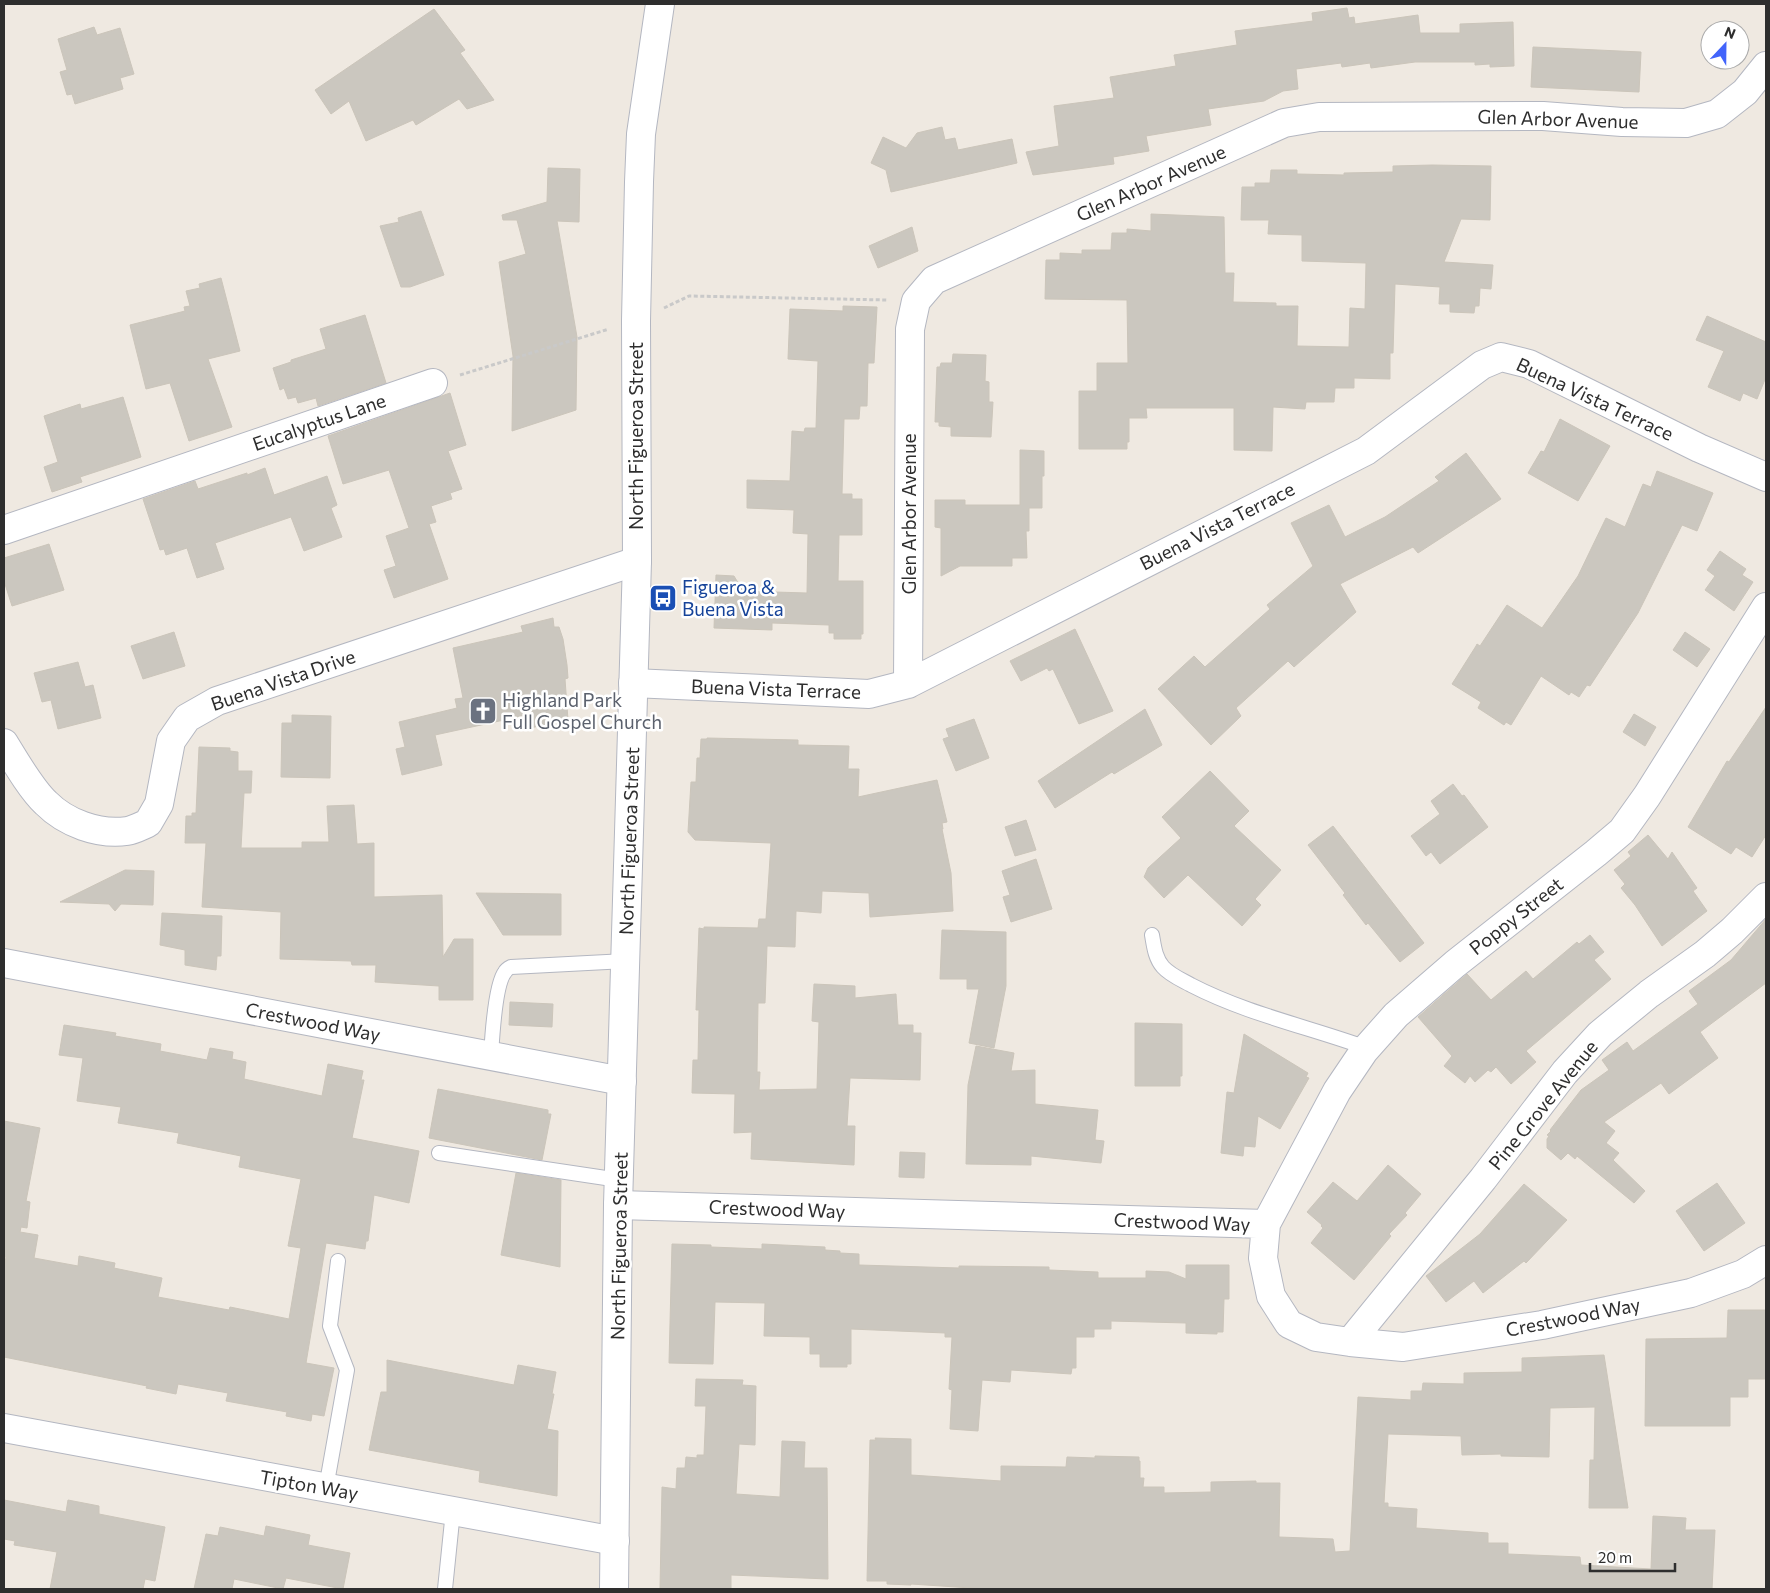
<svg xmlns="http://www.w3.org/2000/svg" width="1770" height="1593" font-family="Commissioner,sans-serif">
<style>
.building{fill:#cbc7bf;stroke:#cbc5ba}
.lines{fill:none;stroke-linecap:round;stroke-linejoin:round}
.service-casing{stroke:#b4b7c1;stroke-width:16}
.minor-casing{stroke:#b4b7c1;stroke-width:30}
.secondary-casing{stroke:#b4b7c1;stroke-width:30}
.path{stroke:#c9c9c9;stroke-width:3;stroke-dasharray:4 2.5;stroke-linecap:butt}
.service{stroke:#fff;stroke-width:14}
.minor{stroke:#fff;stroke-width:28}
.secondary{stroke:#fff;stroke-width:28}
.labels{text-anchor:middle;stroke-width:5;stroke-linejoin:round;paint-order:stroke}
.street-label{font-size:19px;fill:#2e2e2e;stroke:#fff}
.transit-label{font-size:19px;fill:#164399;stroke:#fff;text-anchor:start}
.worship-label{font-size:19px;fill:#5b616d;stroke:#fff;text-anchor:start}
</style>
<rect width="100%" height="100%" fill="#efe9e1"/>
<!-- building -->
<path class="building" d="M1347,8L1349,18L1354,17L1355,24L1418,15L1420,33H1460V24L1513,22L1514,66L1490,67V64L1475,65V62H1415L1371,68L1370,63L1342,67L1341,63L1296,69L1298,89L1283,91L1264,101L1208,109L1211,125L1146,136L1149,151L1113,157L1114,164L1033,175L1026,152L1059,146L1054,106L1114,98L1110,77L1176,66L1174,55L1237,45L1235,31L1313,21L1312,13Z
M434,9L465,50L460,53L494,100L467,109L459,99L416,125L413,120L366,141L349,101L331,114L315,90Z
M94,27L97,35L120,28L134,74L120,78L123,89L75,104L72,94L67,95L60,72L67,70L58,39Z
M1533,47L1641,52L1639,92L1531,87Z
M942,127L945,140L955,138L958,150L1012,139L1017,163L891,192L886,170L871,163L883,137L906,148L917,133Z
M1432,165L1491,166L1490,220L1461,219L1444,262L1493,265L1491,289L1480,288L1479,306H1475L1474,313L1450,312V304H1439L1440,287L1395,284L1393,353H1390V379L1354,378V388H1335L1334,402H1306L1305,409L1273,407L1272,451L1234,450V408H1146L1147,418H1129V442H1127V449H1079V391H1097V363H1128L1127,300L1045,299L1046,260H1060V253L1082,254V250H1111L1112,233H1127V229L1151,231V214L1224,217L1225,273H1234L1233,302L1276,303V306H1298L1297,346L1349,347L1350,308L1365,309L1366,263L1302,261V235L1268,234L1269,220H1241L1242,187H1255V183H1270L1271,170H1297V174L1344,175V173L1393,172V166Z
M548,168L580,169L579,222L557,221L577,337L576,410L512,431L513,356L499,262L526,254L517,220H503L502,215L547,202Z
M421,211L444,275L410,287H401L380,226L399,222L398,218Z
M912,227L918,251L878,268L869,246Z
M221,278L240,351L208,359L232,427L189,441L170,383L146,389L130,325L185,311L184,307L190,306L186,291L200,288L199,284Z
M843,306L877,307L874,363H868L867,406H860L859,419H844L842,494H852V499H862V535H839L838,581H863V634H861V639H834V633H829V625L772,623V630L714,628L716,575L734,576L743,591L807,593L808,534L793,533L794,510L747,508V480L790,481L792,431L804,432L805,428H816L818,361L788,359L790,309L843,311Z
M365,315L386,383L318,406L316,398L298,403L296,397L288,399L284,388L280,390L273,368L291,362V360L326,349L320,329Z
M1707,316L1766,342V377L1757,399L1743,393L1740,401L1708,387L1724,351L1696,340Z
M953,354L986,355L985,381L989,382V402H993L991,437L951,436V427L939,426V422H935L937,367H940L941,363H952Z
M450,393L466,445L448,451L462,489L450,493L452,499L431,506L436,522L429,524L448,579L394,598L384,570L396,566L386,536L409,528L389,470L343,484L328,436Z
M123,397L141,457L80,477L82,482L52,492L44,467L58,462L44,416L80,404L81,409Z
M1560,419L1610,446L1578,501L1528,473L1541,451L1544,452Z
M1020,450L1044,451V476H1042V508H1029V531H1026L1027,558H1012V566H960L941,576V528L935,527V500H965V505H1020Z
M1466,453L1501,499L1418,553L1413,547L1340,584L1356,612L1294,667L1288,661L1236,708L1241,716L1211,745L1158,689L1194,656L1205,667L1270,609L1267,605L1313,566L1291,523L1329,505L1345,537L1385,517L1439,481L1435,477Z
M265,468L274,495L327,476L337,505L331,508L342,537L304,551L291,517L215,543L224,569L197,578L187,548L166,555L164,549L160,550L143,499L195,481L198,489L247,473V475Z
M1657,471L1713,493L1697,531L1682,525L1638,613L1590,686L1587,685L1579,697L1571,692L1569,695L1541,676L1511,725L1506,722L1504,725L1478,708L1481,702L1452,684L1476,646L1477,644L1480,646L1507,605L1542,628L1578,576L1606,518L1625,527L1643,484L1651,487Z
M49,544L64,590L12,606L4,581V558Z
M1720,551L1746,569L1742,575L1753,582L1734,611L1705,590L1715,576L1707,570Z
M553,618L554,627H559L563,639L567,665L568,678L565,679L568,720L530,728L527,715L435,735L442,765L402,775L396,749L405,747L399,722L457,708L455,699L463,698L453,648L523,632L521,626Z
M1075,629L1113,711L1079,724L1053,669L1049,671L1047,668L1021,681L1010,661Z
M174,632L185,666L143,679L131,646Z
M1685,632L1710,649L1697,667L1673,650Z
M78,662L85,687L93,685L101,718L58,729L51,700L42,702L34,673Z
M1766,707V835L1752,857L1736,847L1731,854L1688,827L1727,761L1729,762Z
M1145,709L1162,745L1114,774L1112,772L1055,808L1038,781Z
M1634,714L1656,727L1645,746L1623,732Z
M292,715L331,716L330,778L281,777L282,723H292Z
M974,719L989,758L956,771L943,739L949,737L946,729Z
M707,738L798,740V745L849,746L848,769H859L858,797L937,780L947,822L942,823L943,829H942L951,873L953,911L870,917L869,893L822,891L821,913L796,911L795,947L767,946L765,1003H758L757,1072H760L759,1090L817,1089L819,1022L812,1021L814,984L855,986V998L896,994L898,1025H913V1033H921L920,1080L850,1078L847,1126H855L854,1165L751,1159L752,1132L734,1133L735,1094L692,1093L693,1060H698L699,1010H696L699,928L704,929V927L758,928L759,919H766L771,843L695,840L688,832L691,782H696L697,758H700L701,739H707Z
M199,747L230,748V751L238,752V771H252L251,793H244L241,848H302V842H329L327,806L354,805L357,844L374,843V897L442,895L443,957L454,939H473V1000H439V986L375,982L376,965H352L351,961L280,959L281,912L202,907L206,843H185L186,816H192V813H196Z
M1210,771L1249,811L1234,826L1281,870L1255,899L1261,905L1242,926L1188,875L1164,898L1144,877L1148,868L1181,838L1162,817Z
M1453,784L1462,796L1464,795L1488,827L1440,864L1431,852L1426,856L1411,836L1440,814L1431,801Z
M1026,820L1036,850L1015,856L1005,827Z
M1333,826L1424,943L1400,962L1368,923L1366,925L1343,895L1345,893L1308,845Z
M1648,835L1668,859L1672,852L1697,888L1693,891L1707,911L1662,946L1635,905L1621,888L1625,884L1614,870L1631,856L1628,852Z
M1036,859L1052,909L1011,922L1003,897L1010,895L1002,871Z
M125,870L154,871L153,905L121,904L115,911L109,904L60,902Z
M476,893L561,894V935H503Z
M162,913L222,916L221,956H217L216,970L185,965V950L160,945Z
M1766,919V983L1700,1032L1718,1058L1669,1094L1661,1083L1604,1122L1615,1131L1606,1143L1619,1153L1613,1160L1645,1191L1634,1203L1577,1156L1575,1159L1568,1153L1561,1160L1547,1148V1139L1549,1136L1547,1135L1551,1131L1550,1130L1581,1090L1609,1070L1602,1060L1627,1042L1633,1051L1698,1004L1689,991L1731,960Z
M942,930L1006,932V986L994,1048L969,1043L979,989H967V979H940Z
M1590,935L1604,952L1594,960L1611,979L1526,1051L1536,1062L1511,1084L1496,1067L1491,1072L1488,1070L1475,1082L1470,1076L1465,1083L1444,1066L1452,1056L1418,1017L1467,974L1491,1000L1526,971L1533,979L1577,942L1579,944Z
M510,1002L553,1004L552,1027L509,1025Z
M1135,1023L1182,1024V1076H1180V1086H1135Z
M64,1025L116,1033L115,1036L161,1044L160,1051L207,1060L210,1048L233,1052L232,1059L246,1062L244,1079L322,1096L328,1064L363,1071L361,1080H364L352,1138L419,1151L409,1203L374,1195L368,1241H366L365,1249L326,1243L306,1363L334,1368L324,1416L312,1414L311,1421L286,1416L287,1412L226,1401L228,1393L178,1384L176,1394L146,1388L147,1386L4,1357V1267L6,1257L4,1256V1121L40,1128L26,1201L30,1202L27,1228L21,1227L20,1232L38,1235L34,1258L78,1266L79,1256L115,1263L114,1268L162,1278L158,1297L229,1310L230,1307L289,1319L301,1248L288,1246L301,1179L239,1167L241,1156L177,1143L179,1133L118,1123L121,1107L77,1101L83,1058L59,1055Z
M1244,1034L1308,1073L1306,1077L1309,1078L1280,1129L1258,1116L1255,1147L1244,1146L1243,1156L1221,1153L1227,1092L1234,1093Z
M976,1046L1014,1053L1011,1071L1035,1070V1104L1098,1110L1095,1140L1104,1141L1101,1163L1031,1156V1165L966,1164L968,1085Z
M438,1089L548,1110V1114H551L542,1160L429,1138Z
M900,1152L925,1153L924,1178L899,1177Z
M1388,1165L1421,1194L1405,1213L1407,1215L1389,1234L1391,1236L1354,1280L1311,1243L1323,1228L1321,1226L1322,1225L1307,1212L1333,1182L1357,1201Z
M516,1173L561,1180L560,1267L501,1255Z
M1717,1183L1745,1223L1704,1251L1676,1211Z
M1524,1184L1567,1220L1526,1263L1524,1261L1483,1293L1474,1281L1446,1302L1426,1276L1480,1234Z
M672,1244L711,1245V1247L762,1249V1244L825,1247V1250L840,1251V1253L859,1254V1265L959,1268V1266L1049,1267V1270L1098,1272V1278H1146V1271L1169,1272L1186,1279V1265H1229V1299H1224L1223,1332H1217V1334L1186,1333V1323L1111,1321V1329H1094V1337H1076V1368H1072L1071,1374L1011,1370L1010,1382L982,1380L978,1431L950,1429L952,1390L949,1389L952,1337H945V1333L851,1329V1364H847V1367H820V1354H810V1337L764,1336L765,1303L715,1302L713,1364L669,1363Z
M1728,1310H1766V1379H1748V1397H1730V1426H1645L1646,1339L1727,1338Z
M1604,1355L1628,1508H1589L1590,1460H1594L1595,1407L1550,1408L1549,1457L1501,1456V1454L1462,1455L1461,1436L1388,1434L1384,1503H1388V1507L1417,1509L1416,1528L1488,1533V1543H1508V1554L1580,1557L1581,1565L1651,1569L1653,1516L1686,1518L1685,1530H1715L1712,1589H986L911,1584V1585L887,1584V1581H867L870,1440H876L875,1438L911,1439V1475L1001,1481V1466L1066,1467L1067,1457L1095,1458V1456L1139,1457V1461H1140V1478H1144L1143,1487H1164V1493L1211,1492V1482L1256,1481V1483H1280L1279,1537L1333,1539L1335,1552L1350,1551L1358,1397L1411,1400V1391H1422L1423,1383L1464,1384V1373L1522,1372V1358Z
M387,1360L514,1385L518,1365L556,1372L552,1394H554L547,1429L558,1431L557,1496L479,1482L480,1471L369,1450L381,1392H387Z
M696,1379L743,1380L742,1385L756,1386L755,1445L739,1444L736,1494L780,1497L782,1441L805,1442L804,1468H827L828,1579L731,1575V1589H660L662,1487L676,1489L677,1468H685L686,1457L697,1458V1455H704L706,1406H695Z
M4,1500L66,1512L68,1500L99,1506V1514L165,1527L155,1581L145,1579L143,1589H50L57,1552L14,1545L15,1541L4,1539Z
M266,1526L310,1535L308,1545L350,1553L343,1589L286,1578L283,1589L234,1579L232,1589H194L206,1534L218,1536L220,1527L264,1536Z"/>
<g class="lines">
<!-- service casing -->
<g class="service-casing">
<path id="service" d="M1152,935C1154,946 1155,958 1163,967C1170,975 1182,980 1191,985C1247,1014 1309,1027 1367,1048
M491,1056C492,1039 495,984 505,972C506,970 509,968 511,967L626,961
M439,1153L619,1180
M326,1488L347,1370L330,1326L338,1261
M445,1589L453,1511"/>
</g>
<!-- minor casing -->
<g class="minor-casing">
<path id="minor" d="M4,530L433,383
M633,683L869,694L908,684L1366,451L1482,365L1501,357L1529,364L1699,448L1766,477
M908,684L910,329L916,301L934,280L1284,123L1319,117L1543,116L1622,122L1686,123L1717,114L1745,92L1766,66
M4,743C15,761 31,789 46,803C66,823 98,835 127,831C134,830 141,826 148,823L159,804L171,741L187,718L217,701L637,561
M4,963L622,1081
M618,1205L1266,1224L1263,1258L1271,1296L1289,1324L1316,1337L1350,1342L1403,1347L1542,1325L1691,1293L1743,1274L1766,1260
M1266,1224L1337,1091L1364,1051L1396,1015L1455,964L1596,853L1622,831L1647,796L1766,607
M1350,1342L1483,1179L1565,1072L1600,1034L1649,994L1705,954L1732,931L1766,897
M4,1428L615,1541"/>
</g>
<!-- secondary casing -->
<g class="secondary-casing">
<path id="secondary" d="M614,1589L618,1205L637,561L636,321L639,182L641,134L660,4"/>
</g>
<!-- path -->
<path class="path" d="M664,308L689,296L887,300
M460,375L609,329"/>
<!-- service -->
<use href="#service" class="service"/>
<!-- minor -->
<use href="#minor" class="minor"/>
<!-- secondary -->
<use href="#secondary" class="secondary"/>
</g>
<!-- icons -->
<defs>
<g id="bus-square" transform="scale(1.4375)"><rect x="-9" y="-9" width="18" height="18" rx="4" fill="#1a4fb4" stroke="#fff"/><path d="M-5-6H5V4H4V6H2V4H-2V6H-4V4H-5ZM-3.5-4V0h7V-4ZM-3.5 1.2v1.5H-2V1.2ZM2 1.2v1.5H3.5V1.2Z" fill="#fff"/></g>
<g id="church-square" transform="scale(1.4375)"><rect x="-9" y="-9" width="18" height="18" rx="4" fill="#6b7280" stroke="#fff"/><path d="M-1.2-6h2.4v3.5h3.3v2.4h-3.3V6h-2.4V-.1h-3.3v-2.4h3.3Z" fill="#fff"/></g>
</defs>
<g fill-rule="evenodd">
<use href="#bus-square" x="663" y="598"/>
<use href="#church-square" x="483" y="711"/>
</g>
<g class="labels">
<!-- street labels -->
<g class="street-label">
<text transform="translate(1558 119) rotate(2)" y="7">Glen Arbor Avenue</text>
<text transform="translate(1151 183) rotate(-24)" y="7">Glen Arbor Avenue</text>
<text transform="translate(1595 399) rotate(25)" y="7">Buena Vista Terrace</text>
<text transform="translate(319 422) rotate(-19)" y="7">Eucalyptus Lane</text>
<text transform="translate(636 436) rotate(-90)" y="7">North Figueroa Street</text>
<text transform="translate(909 514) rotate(-90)" y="7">Glen Arbor Avenue</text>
<text transform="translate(1217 526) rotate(-27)" y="7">Buena Vista Terrace</text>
<text transform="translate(283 680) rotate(-19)" y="7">Buena Vista Drive</text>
<text transform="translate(776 689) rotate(2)" y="7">Buena Vista Terrace</text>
<text transform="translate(629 841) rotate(-88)" y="7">North Figueroa Street</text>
<text transform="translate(1516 916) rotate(-38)" y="7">Poppy Street</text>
<text transform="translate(313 1022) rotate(11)" y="7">Crestwood Way</text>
<text transform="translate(1543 1105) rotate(-51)" y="7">Pine Grove Avenue</text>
<text transform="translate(777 1209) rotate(2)" y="7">Crestwood Way</text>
<text transform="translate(1182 1222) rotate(2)" y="7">Crestwood Way</text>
<text transform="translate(619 1246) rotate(-89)" y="7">North Figueroa Street</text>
<text transform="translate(1573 1317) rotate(-11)" y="7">Crestwood Way</text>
<text transform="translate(309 1485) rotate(10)" y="7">Tipton Way</text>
</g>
<!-- transit labels -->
<g class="transit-label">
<text x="682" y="594">Figueroa &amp;<tspan x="682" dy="22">Buena Vista</tspan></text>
</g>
<!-- worship labels -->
<g class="worship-label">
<text x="502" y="707">Highland Park<tspan x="502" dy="22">Full Gospel Church</tspan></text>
</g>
</g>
<!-- border -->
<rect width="1770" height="1593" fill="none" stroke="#2e2e2e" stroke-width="10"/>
<!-- north arrow -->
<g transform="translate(1725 45) rotate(22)"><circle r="24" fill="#ffffff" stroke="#ababab"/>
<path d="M0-4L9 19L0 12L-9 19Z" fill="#4264fb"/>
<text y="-8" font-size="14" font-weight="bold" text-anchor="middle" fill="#2e2e2e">N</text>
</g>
<!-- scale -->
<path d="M1590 1563v8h85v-8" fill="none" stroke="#2e2e2e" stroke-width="2.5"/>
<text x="1598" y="1563" font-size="15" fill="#2e2e2e" stroke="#ffffff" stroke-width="4" paint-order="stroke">20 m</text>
</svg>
